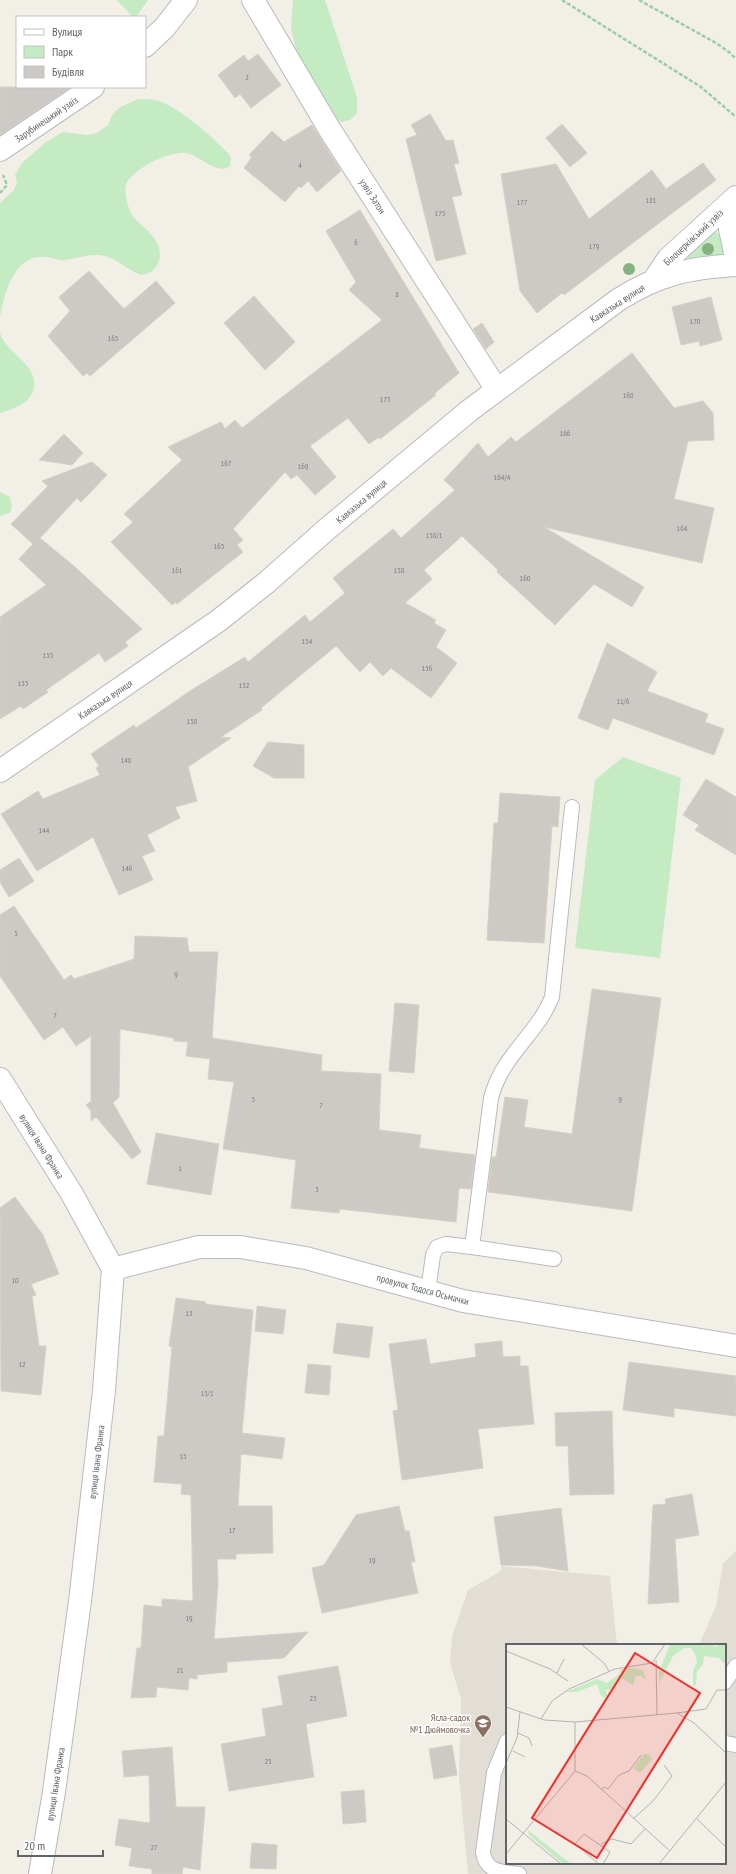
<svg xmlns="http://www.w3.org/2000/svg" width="736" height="1874" font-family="'PT Sans Narrow',sans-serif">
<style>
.education{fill:#e2ded6}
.green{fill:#c5ebc2}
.building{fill:#cdc9c4;stroke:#d7d0c5}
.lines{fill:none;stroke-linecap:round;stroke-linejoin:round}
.lane-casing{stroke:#b7babf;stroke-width:16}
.street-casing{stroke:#b7babf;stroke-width:24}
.path{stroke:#9acda6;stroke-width:2.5;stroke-dasharray:4 2;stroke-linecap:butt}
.lane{stroke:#fff;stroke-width:14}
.street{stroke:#fff;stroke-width:22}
.tree{fill:#86b280}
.labels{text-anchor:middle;stroke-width:3;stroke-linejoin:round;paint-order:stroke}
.number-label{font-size:8px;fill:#7a7d80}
.street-label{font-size:10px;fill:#5e6469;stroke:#fff}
.education-label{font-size:10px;fill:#785e54;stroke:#fff;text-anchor:end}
.inset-road{fill:none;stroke:#b3b3b1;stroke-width:1}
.view{fill:#f82a27;fill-opacity:0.15;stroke:#f82a27;stroke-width:2}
.inset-edge{fill:none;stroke:#5e6469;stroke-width:2}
</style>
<rect width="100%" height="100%" fill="#f2efe7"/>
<!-- education -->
<path class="education" d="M736,1551V1874H468L459,1776L461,1699L450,1663L452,1636L468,1590L501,1571V1566L610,1576L617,1645H507V1863H725V1645H699L716,1606L723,1563Z"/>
<!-- green -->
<path class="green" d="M117,0H148L136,17H133Z
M293,0H325L357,97V113L350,120L341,122L335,118L329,111L296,50L291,28Z
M138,99C145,99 152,99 159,101C183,110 211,136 229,154L231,158L230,166C218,176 199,155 186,153C169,151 136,168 127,182C125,186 125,192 126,197C130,223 145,223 156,241C165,255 158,274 141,275C129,271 120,261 108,257C94,252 80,258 66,260C57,261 49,256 39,257C13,259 4,295 0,317V203L14,190L17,182L15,175L22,163L46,142L63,132L87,135L97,133L108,125L112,115L119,108Z
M710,231L716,232L725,240V257L689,260L687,254Z
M0,333C6,353 36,363 34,386C32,404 14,408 0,413Z
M0,492L10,497L12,507L10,513L0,516Z
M623,757L681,778L660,958L575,948L595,780Z"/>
<!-- building -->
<path class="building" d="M258,54L281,85L251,108L240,94L235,98L218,75L244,55L248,61Z
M0,87H71L0,135Z
M430,114L446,141L453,140L459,163L454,164L462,195L452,197L466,254L436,261L406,139L417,135L411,125Z
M562,124L587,153L570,167L546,138Z
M312,125L341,171L317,192L308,181L301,188L299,186L285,202L244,168L252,157L249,155L272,131L284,142Z
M703,163L716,180L564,295L562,293L537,313L520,291L501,174L556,164L589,219L652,170L666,189Z
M360,210L459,373L434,394L436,395L380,439L379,437L369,444L348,418L310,446L336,477L315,495L297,475L291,479L285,472L233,529L243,540L237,545L243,552L177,604L176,602L172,605L111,542L133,522L124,514L182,460L168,447L221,422L225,429L235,420L242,428L382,320L349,290L356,282L326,231Z
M89,271L124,309L156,281L175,303L90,376L87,373L83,376L48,336L70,311L59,297Z
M254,296L295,342L265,370L224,323Z
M711,297L722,340L700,346L699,341L681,345L672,307Z
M482,323L494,342L486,349L473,329Z
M632,353L674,408L703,401L713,413L714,440L688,441L674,499L714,508L702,563L544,527L644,587L632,607L594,584L555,625L497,572L498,570L462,536L424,570L432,579L405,603L436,620L434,623L446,630L436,647L457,663L431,698L391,668L383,676L370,662L360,672L336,646L261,708L262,710L221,737L231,738L188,767L197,801L175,807L180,818L147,835L155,851L142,856L153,880L119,895L93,837L37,871L1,814L38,791L43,799L100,775L96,768L99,766L91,754L134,725L136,728L193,689L245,657L248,662L305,615L310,622L345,593L333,578L393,529L401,538L455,490L444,480L478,443L488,457L511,437L516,442Z
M64,434L83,453L72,465L39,460Z
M92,462L107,475L81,502L77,498L40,538L75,567L142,629L125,642L128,646L105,662L99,653L46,690L48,692L23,709L21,706L0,719V617L46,585L19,559L33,544L11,524L48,486L42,481Z
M607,643L657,672L647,691L708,714L705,722L724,729L714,755L613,718L608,730L578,718Z
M268,742L304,745V778H274L253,766Z
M706,779L736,797V855L695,830L699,825L683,815Z
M500,793L560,797L558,827L552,826L544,943L487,940L494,823H498Z
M19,858L34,881L9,897L0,882V870Z
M14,906L64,980L71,975L74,979L134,959L135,936L187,938L189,952H218L212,1038L322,1055L321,1071L381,1074L379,1130L421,1135L419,1148L475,1155L471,1189L459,1188L456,1222L340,1209L339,1213L291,1208L296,1160L223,1149L234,1082L208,1079L210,1059L186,1056L188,1042L174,1041V1038L120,1029L119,1097L113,1103L141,1152L132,1159L96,1117L91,1121V1111L86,1105L91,1101V1036L76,1046L63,1027L44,1040L0,976V915Z
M592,989L661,998L632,1211L488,1192L492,1157H496L505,1097L528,1100L524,1127L572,1134Z
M395,1003L419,1005L414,1073L389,1071Z
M156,1133L219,1144L211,1195L147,1184Z
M15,1197L43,1235L59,1274L31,1284L36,1295L32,1296L39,1346H46L41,1395L1,1391L0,1208Z
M176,1298L206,1302L205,1304L253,1310L242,1433L285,1438L282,1459L241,1454L238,1506H272L273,1553L236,1554V1559H217L218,1584L214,1639L308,1632L284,1658L227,1662V1672L197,1675V1679L189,1678L188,1690L157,1687L156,1697L131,1698L137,1648H141L144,1605L162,1607V1599L193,1601L191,1495L181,1494L182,1484L154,1482L158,1436H164L172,1347L169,1346Z
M257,1306L286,1310L283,1334L255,1331Z
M337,1323L373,1327L369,1358L333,1353Z
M426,1339L430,1364L476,1357L475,1344L502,1341L503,1357L520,1356V1366H528L534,1424L478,1429L483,1468L402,1480L393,1411L398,1410L389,1344Z
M629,1362L736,1376V1416L674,1408V1417L623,1410Z
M308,1364L331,1366L329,1395L305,1393Z
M612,1411L614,1494L570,1495L568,1446H556L555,1413Z
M692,1494L699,1535L675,1539L679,1602L648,1604L653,1505L666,1504L665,1499Z
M399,1506L405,1531H409L415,1562H411L418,1593L322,1613L312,1568L324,1565L356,1515Z
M561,1508L568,1571L537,1566L501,1565L494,1517Z
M338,1666L347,1716L306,1724L314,1777L229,1791L221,1744L266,1736L262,1709L283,1705L278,1676Z
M452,1745L457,1775L434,1779L429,1749Z
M172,1747L176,1807H205L200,1870L183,1867L182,1874H152V1869L129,1866L132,1848L115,1845L119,1819L150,1823L149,1775L124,1777L122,1751Z
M364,1790L366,1822L343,1824L341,1792Z
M252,1843L277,1845L276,1869L250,1868Z"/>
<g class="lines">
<!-- lane casing -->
<g class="lane-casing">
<path id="lane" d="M472,1247L554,1259
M428,1292L433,1255L437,1247L446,1244L472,1247L491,1098C502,1055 537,1035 552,997L572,807
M725,1682L736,1666
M507,1741L494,1773L483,1852C485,1872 503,1872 519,1874
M725,1743L736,1745"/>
</g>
<!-- street casing -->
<g class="street-casing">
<path id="street" d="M253,0L330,130L497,390
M145,46L165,27L186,0
M0,150L93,87
M729,204L730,229L736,257
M654,280L668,259L736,197
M0,771L218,621L266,583L327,529L470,410L618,300C659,274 688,268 736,265
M0,1079L72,1194L113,1269L104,1391L80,1601L54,1792L40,1874
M113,1269L199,1247H240L306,1258L463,1301L736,1346"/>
</g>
<!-- path -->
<path class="path" d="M562,0L701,87L736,117
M639,0L716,43L729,52L736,59
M0,193L7,185L3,175"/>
<!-- lane -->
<use href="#lane" class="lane"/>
<!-- street -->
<use href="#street" class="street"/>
</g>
<!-- trees -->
<g class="tree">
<circle cx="708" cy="249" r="6"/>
<circle cx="629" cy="269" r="6"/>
</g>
<!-- icons -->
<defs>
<g id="school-pin" transform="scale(0.9)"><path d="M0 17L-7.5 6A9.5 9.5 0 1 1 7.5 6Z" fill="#8d6e63" stroke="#fff"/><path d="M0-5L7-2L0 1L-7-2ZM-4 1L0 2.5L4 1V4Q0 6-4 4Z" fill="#fff"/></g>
</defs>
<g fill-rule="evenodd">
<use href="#school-pin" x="483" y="1723"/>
</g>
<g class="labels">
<!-- number labels -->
<g class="number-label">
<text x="247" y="80">2</text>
<text x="300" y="168">4</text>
<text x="651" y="203">181</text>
<text x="522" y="205">177</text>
<text x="440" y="216">175</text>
<text x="356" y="245">6</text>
<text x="594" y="249">179</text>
<text x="397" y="297">8</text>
<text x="695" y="324">170</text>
<text x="113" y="341">165</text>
<text x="628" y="398">168</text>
<text x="385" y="402">173</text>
<text x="565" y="436">166</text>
<text x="226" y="466">167</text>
<text x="303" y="469">169</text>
<text x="502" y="480">164/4</text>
<text x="682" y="531">164</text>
<text x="434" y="538">158/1</text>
<text x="219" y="549">163</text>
<text x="177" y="573">161</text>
<text x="399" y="573">158</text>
<text x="525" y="581">160</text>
<text x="307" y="644">154</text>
<text x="48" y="658">155</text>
<text x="427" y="671">156</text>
<text x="23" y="686">153</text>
<text x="244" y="688">152</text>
<text x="623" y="704">11/6</text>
<text x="192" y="724">150</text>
<text x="126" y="763">148</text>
<text x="44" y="833">144</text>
<text x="127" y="871">146</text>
<text x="16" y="936">5</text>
<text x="176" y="977">9</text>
<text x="55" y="1018">7</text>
<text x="253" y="1102">3</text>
<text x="620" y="1102">9</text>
<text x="321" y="1108">7</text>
<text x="180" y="1171">1</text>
<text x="317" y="1192">5</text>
<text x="15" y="1283">10</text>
<text x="189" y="1316">13</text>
<text x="22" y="1367">12</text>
<text x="207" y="1396">13/1</text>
<text x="183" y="1459">15</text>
<text x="232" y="1533">17</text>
<text x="372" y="1563">19</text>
<text x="189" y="1621">19</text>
<text x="180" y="1673">21</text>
<text x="313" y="1701">23</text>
<text x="268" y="1764">25</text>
<text x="154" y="1850">27</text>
</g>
<!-- street labels -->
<g class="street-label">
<text transform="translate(46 119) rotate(-34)" y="4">Зарубинецький узвіз</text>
<text transform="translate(373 196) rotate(57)" y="4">узвіз Затон</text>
<text transform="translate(693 237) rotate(-43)" y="4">Білоцерківський узвіз</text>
<text transform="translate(617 303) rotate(-33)" y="4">Кавказька вулиця</text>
<text transform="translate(361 501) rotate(-40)" y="4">Кавказька вулиця</text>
<text transform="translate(105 699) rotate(-34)" y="4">Кавказька вулиця</text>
<text transform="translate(42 1146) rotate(58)" y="4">вулиця Івана Франка</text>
<text transform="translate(423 1289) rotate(15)" y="4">провулок Тодося Осьмачки</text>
<text transform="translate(96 1462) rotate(-83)" y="4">вулиця Івана Франка</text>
<text transform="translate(55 1784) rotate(-81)" y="4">вулиця Івана Франка</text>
</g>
<!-- education labels -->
<g class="education-label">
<text x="470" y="1721">Ясла-садок<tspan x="470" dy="12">№1 Дюймовочка</tspan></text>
</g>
</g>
<!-- overview -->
<g transform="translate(506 1644)">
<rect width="220" height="220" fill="#f2efe7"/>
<path d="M164,0H204L210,3L213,0H220V21L213,14L198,12L197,20L191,27L190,41L187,42V27L191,18L189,10L185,4H178L167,12L153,39V28ZM125,24L137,26L140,36L135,32H130L127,41L115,34L111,38L110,45L100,46L102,55L95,52L91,40L71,48H60L91,35L101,39L112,31L115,25ZM138,110H142L146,115L134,129L127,124ZM22,186L46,205L65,220L56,219L23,191Z" fill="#c5ebc2"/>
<path class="inset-road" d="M75,0L98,19L103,27M0,7L44,25L62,37M150,16L151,71M51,29L58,15M0,63L38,76L69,78L171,69L188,79L220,109M171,69L200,65L211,46H220M35,75L46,57L63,45L109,25L146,19L159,0M12,89L23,94L26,102M7,107L19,113M0,119L11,94L14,68M69,127L81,132L164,207M95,146L99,143L102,145L113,131L123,127L135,111M0,175L55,220M127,175L147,157L166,132L158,121M191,175L220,203M95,200L106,195L125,200L139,185M0,210L69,127V78M93,220L69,200L78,190L104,208L97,220M153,220L220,138"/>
<path class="view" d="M129,9L194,49L91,214L26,174Z"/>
<rect width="220" height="220" class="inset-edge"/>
</g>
<!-- legend -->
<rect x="16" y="16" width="130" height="72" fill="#ffffff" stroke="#bfc1c3"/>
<rect x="24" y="29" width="20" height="6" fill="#ffffff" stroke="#bfc1c3"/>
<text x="52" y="36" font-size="12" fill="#5e6469">Вулиця</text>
<rect x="24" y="46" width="20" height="12" fill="#c5ebc2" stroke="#bfc1c3"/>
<text x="52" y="56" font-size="12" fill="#5e6469">Парк</text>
<rect x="24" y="66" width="20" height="12" fill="#cdc9c4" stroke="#bfc1c3"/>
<text x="52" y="76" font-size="12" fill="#5e6469">Будівля</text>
<!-- scale -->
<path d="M18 1850v6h85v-6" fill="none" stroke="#5e6469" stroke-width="2"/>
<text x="24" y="1850" font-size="12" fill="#5e6469" stroke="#ffffff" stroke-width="3" paint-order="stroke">20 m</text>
</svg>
